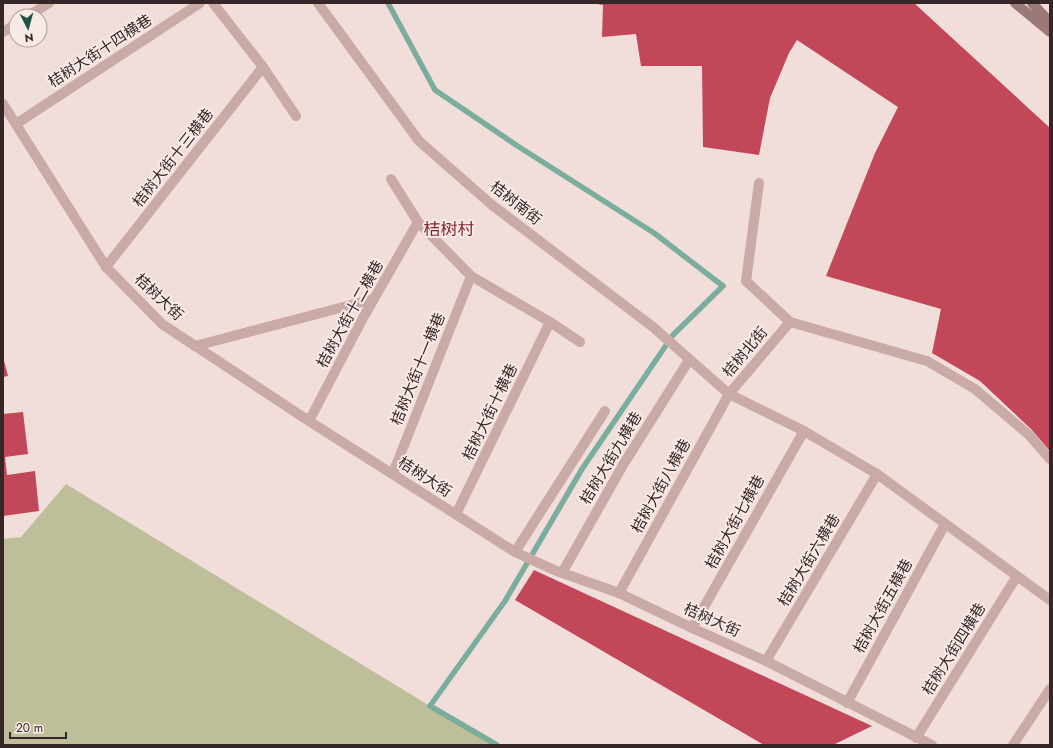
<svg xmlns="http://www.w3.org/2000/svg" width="1053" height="748" font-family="Jost,'Noto Sans SC',sans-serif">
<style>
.green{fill:#bfbe9b}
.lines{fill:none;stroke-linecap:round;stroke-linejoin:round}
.stream{stroke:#7bad9c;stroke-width:5.5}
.building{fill:#c24759}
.service{stroke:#c9aaa7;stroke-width:10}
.minor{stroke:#c9aaa7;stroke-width:10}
.tertiary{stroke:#c9aaa7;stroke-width:10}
.secondary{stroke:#9c7979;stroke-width:10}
.labels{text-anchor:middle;stroke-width:4;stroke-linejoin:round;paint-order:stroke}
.street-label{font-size:15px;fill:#352728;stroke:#f9eae7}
.quarter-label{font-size:17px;fill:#822331;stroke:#f9eae7}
</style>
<rect width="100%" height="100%" fill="#f1dedb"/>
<!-- green -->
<path class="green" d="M66,484L430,706L498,745H3V539L21,537Z"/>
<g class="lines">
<!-- stream -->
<path class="stream" d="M388,3L435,90L516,145L654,233L723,286L673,335L582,469L505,601L430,706L497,745"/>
</g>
<!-- building -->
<path class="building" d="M591,3H914L1050,128V451L1031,429L980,381L932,353L941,309L826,276L875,153L898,107L797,40L789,53L770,98L759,155L703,147L702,66H641L636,34L602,37L603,5Z
M3,357L8,376L3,377Z
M23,412L28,454L5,457L7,475L35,471L39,511L3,516V414Z
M534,570L872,726L833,745H764L515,600Z"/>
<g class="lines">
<!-- service -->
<path class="service" d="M28,16L49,3
M3,32L16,24
M16,124L200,3
M106,267L263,67
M309,421L363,318L418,222
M393,473L471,276
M456,514L550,322
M515,552L605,411
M562,573L623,465L689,360
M619,593L729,394
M692,628L804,431
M766,661L877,474
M847,703L945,524
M916,738L1017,576
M1013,745L1050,689"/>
<!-- minor -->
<path class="minor" d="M213,3L263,67L296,116
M318,3L419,141L492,205L653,327L729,394L804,431L877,474L1050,600
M391,179L418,222L471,276L550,322L580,342
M759,183L746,281L790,322
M195,346L374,299
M729,394L790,322L927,361L975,389L1029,435L1050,459"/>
<!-- tertiary -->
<path class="tertiary" d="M3,104L106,267L162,324L309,421L515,552L554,570L619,593L692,628L766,661L932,745"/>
<!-- secondary -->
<path class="secondary" d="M1015,3L1050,32
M1032,3L1050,22"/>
</g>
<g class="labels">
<!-- street labels -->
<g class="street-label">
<text transform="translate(100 51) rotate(-33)" y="5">桔树大街十四横巷</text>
<text transform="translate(173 158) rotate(-52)" y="5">桔树大街十三横巷</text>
<text transform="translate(516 203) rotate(38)" y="5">桔树南街</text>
<text transform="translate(159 297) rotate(43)" y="5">桔树大街</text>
<text transform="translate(350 314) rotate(-61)" y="5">桔树大街十二横巷</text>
<text transform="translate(745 352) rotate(-50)" y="5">桔树北街</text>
<text transform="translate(418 369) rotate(-68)" y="5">桔树大街十一横巷</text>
<text transform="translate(490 412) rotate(-64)" y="5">桔树大街十横巷</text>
<text transform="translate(611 458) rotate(-59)" y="5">桔树大街九横巷</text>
<text transform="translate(425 477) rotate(33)" y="5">桔树大街</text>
<text transform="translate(661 486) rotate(-61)" y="5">桔树大街八横巷</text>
<text transform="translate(735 522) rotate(-61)" y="5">桔树大街七横巷</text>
<text transform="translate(809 560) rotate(-59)" y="5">桔树大街六横巷</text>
<text transform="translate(883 606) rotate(-61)" y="5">桔树大街五横巷</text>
<text transform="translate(712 620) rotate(24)" y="5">桔树大街</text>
<text transform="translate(954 649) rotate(-58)" y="5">桔树大街四横巷</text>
</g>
<!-- quarter labels -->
<g class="quarter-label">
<text x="449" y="235">桔树村</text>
</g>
</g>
<!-- border -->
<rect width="1053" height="748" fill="none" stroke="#352728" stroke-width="8"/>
<!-- north arrow -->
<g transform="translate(28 28) rotate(174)"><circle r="19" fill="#f9eae7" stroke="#ab9c9b"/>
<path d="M0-3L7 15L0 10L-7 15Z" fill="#1e5544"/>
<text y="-6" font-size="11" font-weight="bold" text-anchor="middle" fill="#352728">N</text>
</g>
<!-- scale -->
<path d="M10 732v6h56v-6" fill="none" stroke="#352728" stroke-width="2"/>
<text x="16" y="732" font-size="12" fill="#352728" stroke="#f9eae7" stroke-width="3" paint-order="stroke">20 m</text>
</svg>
